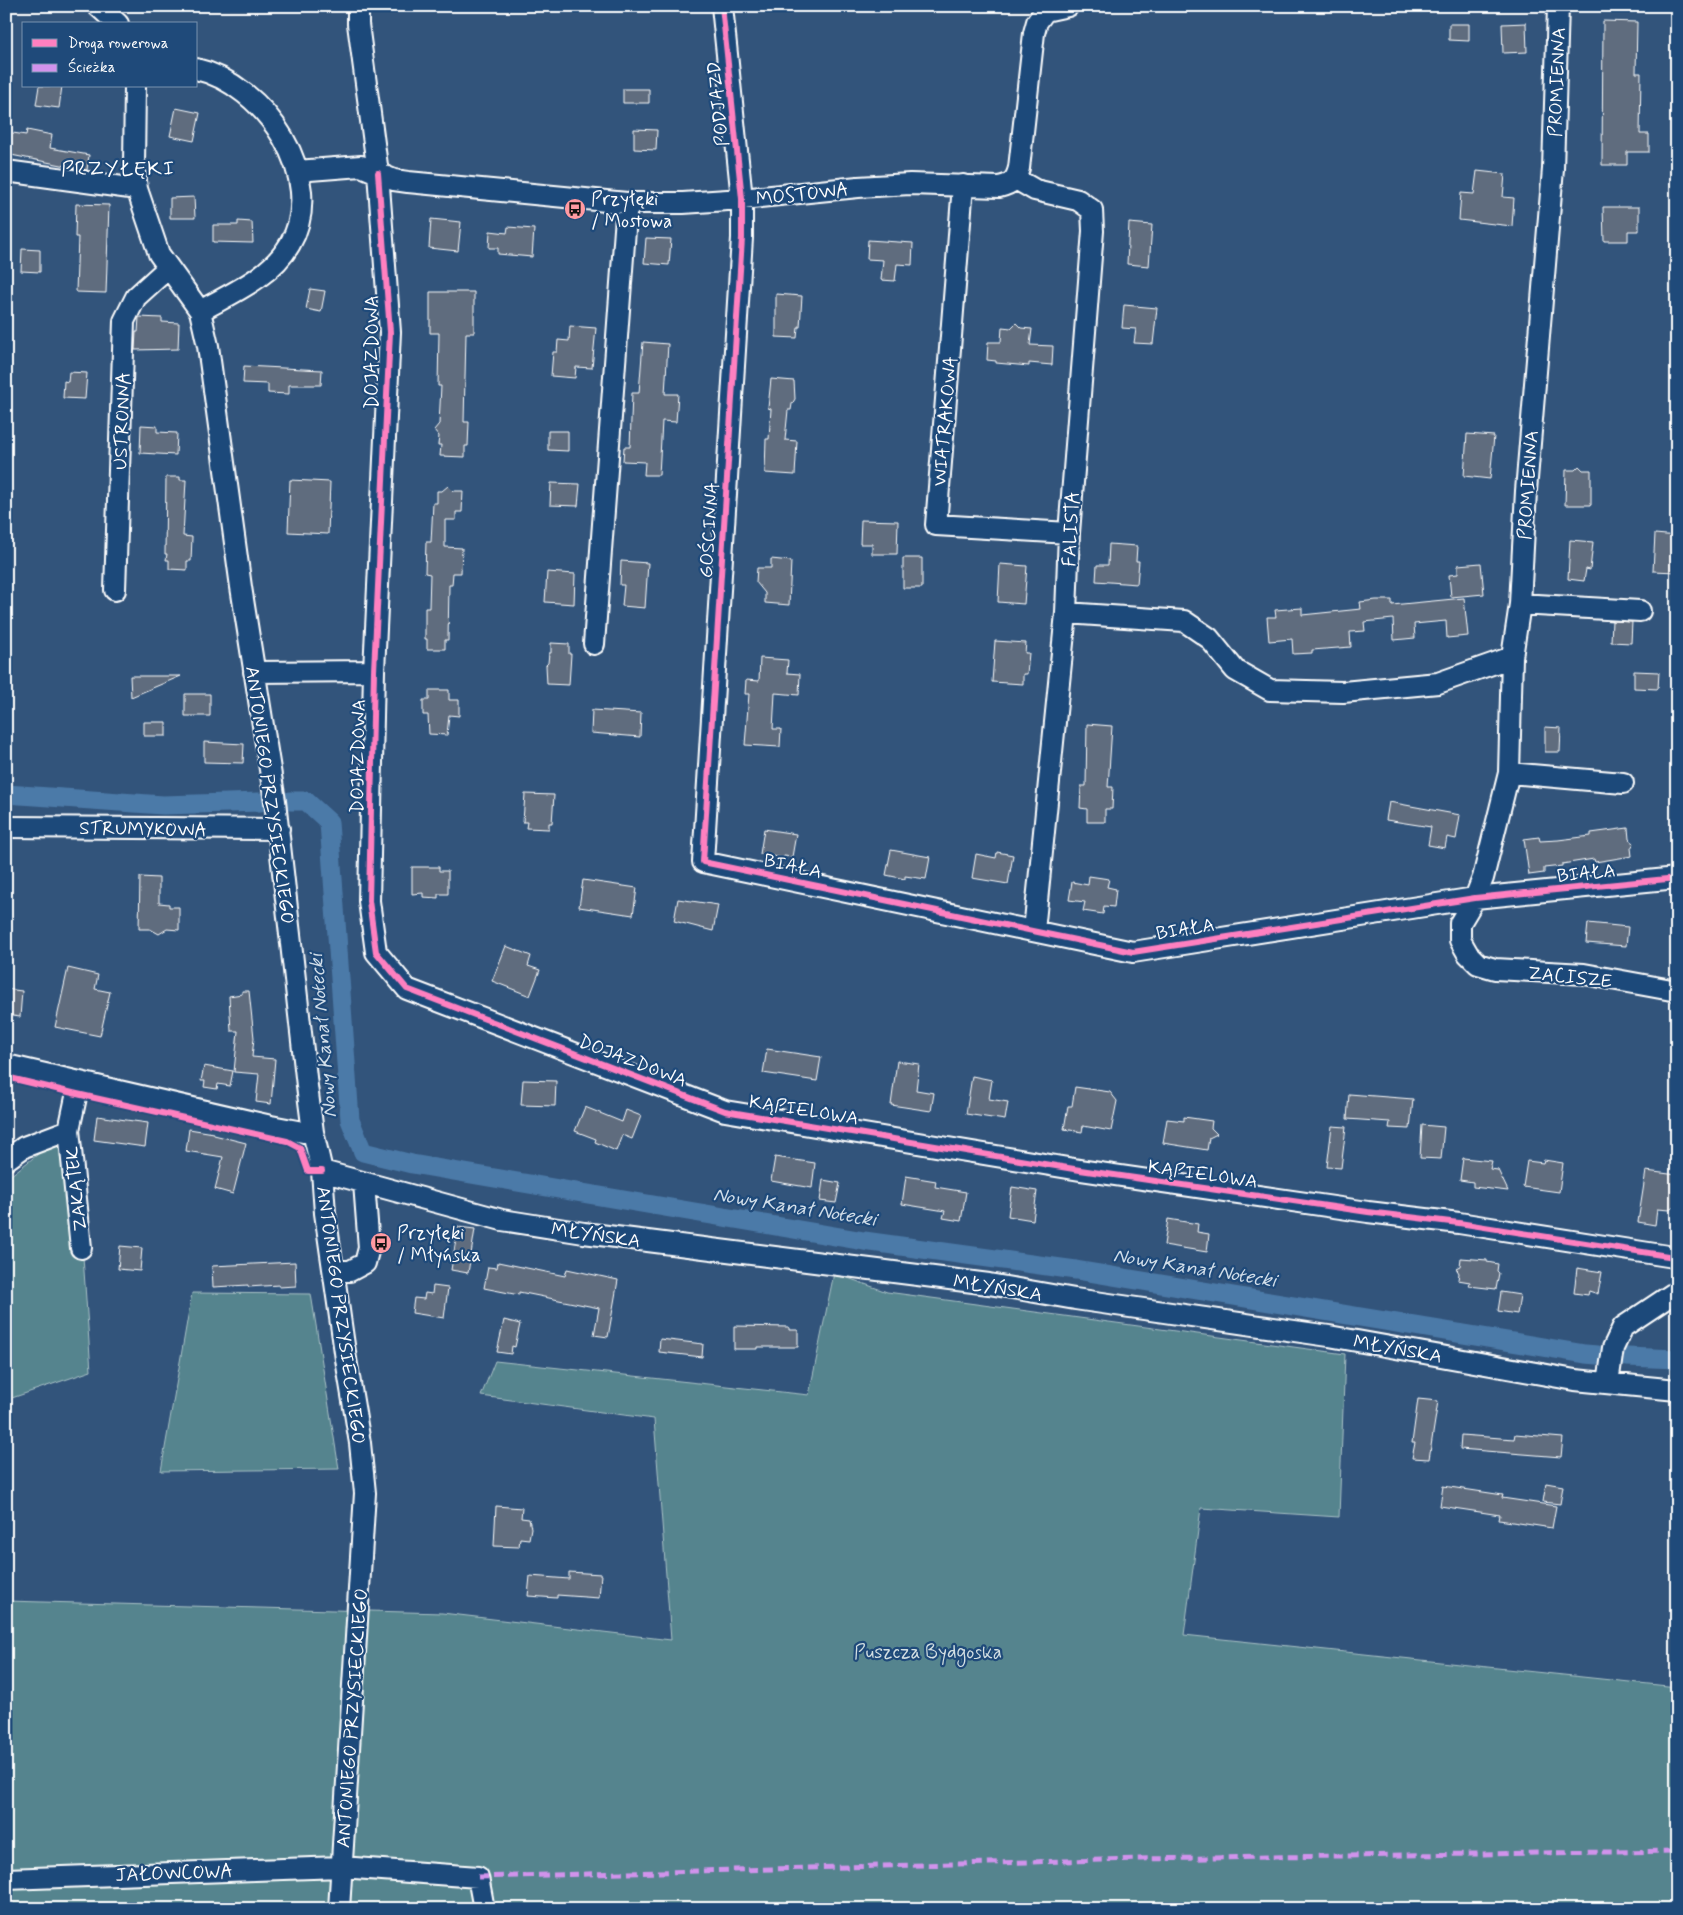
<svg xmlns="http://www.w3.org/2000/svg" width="1683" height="1915" font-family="Mynerve,sans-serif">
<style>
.green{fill:#54848e;stroke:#aac2c6}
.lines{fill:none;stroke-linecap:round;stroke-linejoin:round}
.canal{stroke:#4c7aa8;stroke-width:19}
.building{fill:#5e6c7e;stroke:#fff}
.minor-casing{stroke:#fff;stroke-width:24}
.minor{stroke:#1f4a7a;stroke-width:20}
.quiet{stroke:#d193ec;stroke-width:5;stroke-dasharray:10 5;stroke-linecap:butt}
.cycleway-casing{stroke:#1f4a7a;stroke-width:9}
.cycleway{stroke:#ff80c0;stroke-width:6}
.labels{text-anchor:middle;stroke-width:4.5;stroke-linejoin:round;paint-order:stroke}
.street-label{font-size:19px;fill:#fff;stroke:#1f4a7a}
.poi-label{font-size:19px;fill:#fff;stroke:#1f4a7a;text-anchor:start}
.park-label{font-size:19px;fill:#d4e0e3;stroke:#1f4a7a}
.water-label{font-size:20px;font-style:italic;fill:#d2dee9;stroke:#1f4a7a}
.quarter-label{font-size:21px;letter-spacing:1px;fill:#fff;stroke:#1f4a7a}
</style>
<rect width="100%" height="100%" fill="#32547b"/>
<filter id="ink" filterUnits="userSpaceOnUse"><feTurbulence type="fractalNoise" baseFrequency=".02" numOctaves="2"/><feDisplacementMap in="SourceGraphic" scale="10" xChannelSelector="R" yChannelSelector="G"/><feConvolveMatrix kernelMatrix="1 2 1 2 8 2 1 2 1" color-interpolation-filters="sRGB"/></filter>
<g filter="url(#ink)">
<!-- green -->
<path class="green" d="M75,1142L91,1371L6,1400V1179L46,1148Z
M834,1273L887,1292L1345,1354L1339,1517L1201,1508L1184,1635L1677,1687V1909H6V1601L442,1613L671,1640L654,1419L481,1396L495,1361L809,1395Z
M192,1293L311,1294L339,1469L161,1471Z"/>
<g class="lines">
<!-- canal -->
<path class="canal" d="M6,794L163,805L260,802
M290,801H306L329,822L350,1120L363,1152L412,1164L864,1241L1076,1270L1585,1354L1597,1355
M1627,1357L1677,1359"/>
</g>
<!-- building -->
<path class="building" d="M1603,21L1637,22L1636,73H1641L1640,134H1649V152H1627V165H1602Z
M1526,23L1527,52L1503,53L1502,24Z
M1449,24H1469V41L1449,40Z
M39,86H62L59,108L36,105Z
M623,89H649V103H623Z
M176,108L200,113L194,141L170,136Z
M634,129L657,130L656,150L634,149Z
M27,130L52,135L50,148L89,155L87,170L6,154V132L26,135Z
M1477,171L1505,174L1503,197L1514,198L1512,226L1459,220L1461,193L1474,194Z
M194,197L195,218H170V198Z
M76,204L109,205L106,293L76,292L78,237H75Z
M1603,207H1639V231H1628V241H1604Z
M431,219L461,222L458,251L429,248Z
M238,221L252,222L253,243L213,242V225H238Z
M1129,223L1152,225L1149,266L1127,264Z
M508,227L534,229L532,257L498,254V248H489L490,231L507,233Z
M646,238L671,239L669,265L644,263Z
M868,240L913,243L912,265L897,264L895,281L881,280L883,260L867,259Z
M22,249L40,250V272L21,271Z
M310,289L325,291L321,312L306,309Z
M430,292H474V333H466L464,422H469L468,446H465V457L440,456L441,445H438L439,436L434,430L439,424L441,386H438L439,333H430Z
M776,294L802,296L800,327H798L797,338L776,337Z
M1124,305L1157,308L1153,344L1134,343L1136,329L1122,328Z
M139,317L162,318V322L179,323L178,349L135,350L136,332H138Z
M1016,323L1021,328L1032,329L1030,345L1053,346L1052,365L1029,363V366L996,363V361L987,360L988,342H1001L1002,327L1011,328Z
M570,326L596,328L592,368L576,367L575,378L551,376L553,352H557L558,340L569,341Z
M643,342L668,344L665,394H678L676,422L662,421L659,475H644L645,462L623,461L624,447H630L632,393H639Z
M244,366L322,370L321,385H289V394L268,393V384L243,383Z
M69,372L87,373L85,399L63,398L64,381L68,382Z
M771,379L794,381L795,399L792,404L791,410H788L785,440L797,441L795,475L765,473L766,439H769L771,409L768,408Z
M141,425L157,426V432L177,433L176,455L140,453Z
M548,431H568V451L548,450Z
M1467,434L1494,436L1490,479L1464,476Z
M1579,466L1583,470H1591V505H1565L1566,470H1575Z
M166,477H180V480H186L183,536L192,537L191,561H187V570L169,569V560H166L167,554H165Z
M290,480L330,482L328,534L288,532Z
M551,483L580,484L578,506L550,505Z
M448,486L453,491H463L462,512H456V520H445V547L462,548L461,573H453L452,585H449L448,640H445V649H427V639H425V608H429L430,574L425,573L426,542H431L433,503H437V491H442Z
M861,520L898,521L897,554H872V544H860Z
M1655,534L1677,536V572L1653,571Z
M1570,540L1593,542L1590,570L1586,569L1584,581L1568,579Z
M1109,544L1137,546L1136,561H1139L1137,584L1096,581L1097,565H1108Z
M903,558H922V588H903Z
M771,559L791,561L789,605L765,603V593L756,582L757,568H771Z
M621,561L648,563L645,608L622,606L624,585H620Z
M1481,563L1484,594L1451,597L1449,575L1458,574V565Z
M1000,564L1027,566L1024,604L998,602Z
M547,572L575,574L574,604L545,602Z
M1464,598L1468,636L1447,638L1446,621L1414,624L1415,638L1394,640L1393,619L1364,622L1365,631L1350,632L1351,647L1312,650V653L1293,654L1292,639L1269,641L1267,617H1276L1275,610L1302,608V615L1361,609L1360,602L1376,600H1392V605Z
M1612,621L1632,622L1631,643L1611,642Z
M995,641L1026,643L1025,653H1029L1027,674H1023V684L992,682Z
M551,643L569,644V654H571L569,685L547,684L546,665L548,663L549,653H551Z
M760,658L788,660L787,673L800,674L799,695L775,693L773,729H781L780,747L745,745L749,694H745L746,680L759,681Z
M1634,671L1659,672L1658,689L1634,688Z
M130,676H181L131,697Z
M429,690H449V700H459V716L449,715L447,735L429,734L428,715H423V700H429Z
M185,694H210V716H185Z
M592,710L641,713L640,737L591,733Z
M144,722H166V736H144Z
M1087,724L1112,726L1108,787H1113L1112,809H1105V822H1087V809L1080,808L1081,786H1086Z
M1545,727L1561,728L1560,752H1545Z
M204,742L244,744L243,763L204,762Z
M525,794L554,795L552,823H549V829L526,828L527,822H523Z
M1389,802L1460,815L1456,839L1447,837L1445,848L1428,845L1431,827L1386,820Z
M1628,828L1629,839L1634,843L1631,848L1632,856L1595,862L1594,859L1562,864V866L1544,868V873L1529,875L1524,839L1539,837L1540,841L1558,840L1591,836V833Z
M764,829L796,834L792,857L784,856L783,858L760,854Z
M891,850L930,857L926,879L905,876V879L886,875Z
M997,852L1013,855L1008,884L972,878L976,854L996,858Z
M412,867H439V871H448V894H438V898L423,897V893L412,894Z
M1089,876L1109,879L1107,887L1116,889L1114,907L1104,906L1103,914L1083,911L1085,902L1069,900L1072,882L1088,885Z
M140,877L159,878V903L169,904V907H179V930L167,929L159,934L150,929H139Z
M583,880L637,888L633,915L579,907Z
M678,899L718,905L713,931L674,921Z
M1588,923L1628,927L1626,946L1586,943Z
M506,946L531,956L528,966L540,970L530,996L492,981Z
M68,968L98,975L95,989L110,992L100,1036L55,1027Z
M6,989L22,991L20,1017L6,1015Z
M242,991H249L254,1038L252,1057L275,1059L271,1104L256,1102L259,1074L234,1072L238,1031H231L229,996L242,994Z
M767,1049L821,1057L817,1081L763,1073Z
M897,1061L919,1064L916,1090L934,1093L931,1111L891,1105Z
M204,1066L233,1071L230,1086L218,1084L217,1089L204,1087L205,1081H201Z
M972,1076L992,1080L989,1099L1008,1102L1005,1120L966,1114Z
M523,1080L556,1081L555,1106L521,1105Z
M1075,1087L1110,1092L1117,1101L1111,1131L1083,1126L1082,1132L1064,1129L1068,1106H1072Z
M1349,1094L1413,1099L1410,1129L1389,1128L1390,1122L1347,1119Z
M585,1107L622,1122L626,1110L641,1116L632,1139L622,1135L616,1151L595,1142L596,1139L575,1131Z
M97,1116L148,1123L145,1147L94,1140Z
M1184,1117L1212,1121L1211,1128L1217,1134L1209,1138L1207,1150L1163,1143L1167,1119L1184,1121Z
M1422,1125L1444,1127L1441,1159L1420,1158Z
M1332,1126L1346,1127L1341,1168L1327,1167Z
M189,1129L214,1133V1135L246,1143L233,1194L215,1189L223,1157L186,1151Z
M775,1157L815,1163L812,1188L771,1181Z
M1463,1158L1492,1161L1490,1169L1498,1170L1508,1191L1473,1187V1182L1460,1180Z
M1544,1160L1563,1163L1559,1192L1523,1187L1527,1161L1543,1163Z
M1646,1171L1677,1175L1675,1206L1669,1210L1657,1209L1655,1225L1638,1222Z
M906,1176L936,1181L935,1187L966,1192L961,1221L943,1218L945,1211L902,1204Z
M823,1180L840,1183L836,1203L820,1201Z
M1012,1187L1037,1191L1033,1220L1008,1216Z
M1168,1219L1198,1224L1197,1232L1209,1234L1207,1252L1164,1245Z
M458,1227L475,1229L468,1273L451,1270Z
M120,1246L142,1248L140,1271L118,1269Z
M1461,1258L1487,1260V1262L1498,1264L1497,1271L1499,1273L1496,1289L1469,1286L1470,1282L1458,1280L1459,1273L1456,1268L1460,1266Z
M295,1262L296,1286L279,1287V1285L248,1287V1285L213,1287L212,1266Z
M498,1262L565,1276L567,1269L618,1280L608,1337L594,1335L599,1308L519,1292V1295L484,1288L488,1267L497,1268Z
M1577,1268L1602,1272L1598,1294L1589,1291L1588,1295L1574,1293Z
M433,1286L448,1288L444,1318L412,1313L414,1298L424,1299L425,1293L432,1294Z
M1501,1292L1520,1295L1517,1314L1498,1311Z
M504,1320L520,1324L515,1347L512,1346L511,1354L497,1352Z
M734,1326L789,1327V1330H798V1347H757V1349H734Z
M660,1339L703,1344L702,1357L659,1352Z
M1418,1399L1438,1401L1429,1459L1412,1458L1415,1443H1412Z
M1515,1434L1563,1438L1561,1457L1460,1449L1461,1435L1514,1439Z
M1546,1483L1563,1486L1560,1504L1543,1502Z
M1443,1486L1503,1495L1502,1498L1556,1506L1552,1528L1499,1520L1500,1515L1440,1506Z
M496,1506L522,1508L521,1518L529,1519L531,1528L529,1539L520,1538L519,1547L494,1546Z
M569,1572L601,1574L599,1598L557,1595V1598L528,1596L530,1576L569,1579Z"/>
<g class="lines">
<!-- minor casing -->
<g class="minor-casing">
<path id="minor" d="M98,6L118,24
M358,6V24L378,173L390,332L374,671L369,901L376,952L407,989L725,1111L1080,1170L1368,1212L1459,1223L1674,1257L1677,1260
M722,6L742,199V238L703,862L1133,952L1475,898L1677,878
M1558,6L1553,169L1526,491L1520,604L1512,657L1509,773L1483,878L1475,898L1460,923V940L1468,954L1478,964L1495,969L1584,974L1677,991
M1045,11L1068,6
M196,69C264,84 328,178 290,244C271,277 232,293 200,311
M135,86L134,165L137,189L159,254L200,311L208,346L241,587L275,801L307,1086L313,1132L322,1171L325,1213L346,1359L360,1443L365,1493L339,1909
M6,171L137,189
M297,171L361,166L394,180L408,182L627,203H683L742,199L858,187L910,184L999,187C1012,184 1016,180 1019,168L1034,33L1037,22L1045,11
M1016,179L1035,190L1078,200L1092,210L1093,231L1069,533L1066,613L1034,931
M963,185L936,525L1069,533
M115,590L124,321L136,297L168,268
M1520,604L1640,611
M1066,613L1184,621L1209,638L1235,670L1270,690L1343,692L1438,683L1512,657
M594,644L627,203
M254,672L374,671
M1509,773L1623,783
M7,827L279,829
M6,1065L271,1126L303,1132H313
M69,1130L81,1248
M6,1160L24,1147L69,1130L79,1083
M322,1171L502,1220L584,1233L989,1284L1075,1299L1329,1336L1575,1380L1677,1390
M335,1271H350L365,1263L369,1248L364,1183
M1608,1383L1613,1348L1623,1327L1677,1291
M6,1879L341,1867L478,1877L484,1909"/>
</g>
<!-- minor -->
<use href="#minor" class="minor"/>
<!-- quiet -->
<path class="quiet" d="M478,1877L1139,1859L1677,1851"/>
<!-- cycleway casing -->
<g class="cycleway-casing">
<path id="cycleway" d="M722,6L742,199V238L703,862L1133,952L1475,898L1677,878
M378,173L390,332L374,671L369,901L376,952L407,989L725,1111L1080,1170L1368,1212L1459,1223L1674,1257L1677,1260
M6,1077L77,1094L287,1141L300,1148L308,1171H322"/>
</g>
<!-- cycleway -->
<use href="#cycleway" class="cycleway"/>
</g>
</g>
<!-- icons -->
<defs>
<g id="bus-disc" transform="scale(1.125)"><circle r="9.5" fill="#ff9aa2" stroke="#1f4a7a"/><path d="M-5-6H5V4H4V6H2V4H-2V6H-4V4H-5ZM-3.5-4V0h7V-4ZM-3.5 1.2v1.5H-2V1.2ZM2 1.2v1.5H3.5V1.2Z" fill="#111"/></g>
</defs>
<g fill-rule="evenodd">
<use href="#bus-disc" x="575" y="209"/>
<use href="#bus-disc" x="381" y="1243"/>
</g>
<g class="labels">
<!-- street labels -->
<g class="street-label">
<text transform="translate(1556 82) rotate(-88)" y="7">PROMIENNA</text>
<text transform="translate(717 104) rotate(-96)" y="7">PODJAZD</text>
<text transform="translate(802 193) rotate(-6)" y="7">MOSTOWA</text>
<text transform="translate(371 352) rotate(-90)" y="7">DOJAZDOWA</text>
<text transform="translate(121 421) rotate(-88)" y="7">USTRONNA</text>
<text transform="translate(944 421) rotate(-85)" y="7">WIATRAKOWA</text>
<text transform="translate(1527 485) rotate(-86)" y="7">PROMIENNA</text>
<text transform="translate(1070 529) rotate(-87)" y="7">FALISTA</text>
<text transform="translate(708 530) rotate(-86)" y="7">GOŚCINNA</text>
<text transform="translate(357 756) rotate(-89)" y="7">DOJAZDOWA</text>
<text transform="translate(271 795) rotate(82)" y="7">ANTONIEGO PRZYSIECKIEGO</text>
<text transform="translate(143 828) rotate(1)" y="7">STRUMYKOWA</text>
<text transform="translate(793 865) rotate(12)" y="7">BIAŁA</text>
<text transform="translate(1586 872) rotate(-6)" y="7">BIAŁA</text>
<text transform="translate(1185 928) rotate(-9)" y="7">BIAŁA</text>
<text transform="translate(1570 976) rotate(6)" y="7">ZACISZE</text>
<text transform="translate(633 1060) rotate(21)" y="7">DOJAZDOWA</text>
<text transform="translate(804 1109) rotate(9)" y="7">KĄPIELOWA</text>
<text transform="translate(1203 1173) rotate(8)" y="7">KĄPIELOWA</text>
<text transform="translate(75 1189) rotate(-96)" y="7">ZAKĄTEK</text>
<text transform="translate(596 1234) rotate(8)" y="7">MŁYŃSKA</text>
<text transform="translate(998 1287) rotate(9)" y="7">MŁYŃSKA</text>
<text transform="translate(342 1315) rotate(82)" y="7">ANTONIEGO PRZYSIECKIEGO</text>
<text transform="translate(1398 1348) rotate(10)" y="7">MŁYŃSKA</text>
<text transform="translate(351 1718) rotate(-86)" y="7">ANTONIEGO PRZYSIECKIEGO</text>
<text transform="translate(174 1872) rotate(-2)" y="7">JAŁOWCOWA</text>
</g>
<!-- poi labels -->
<g class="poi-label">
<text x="591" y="205">Przyłęki<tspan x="591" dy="22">/ Mostowa</tspan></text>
<text x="397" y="1239">Przyłęki<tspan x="397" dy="22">/ Młyńska</tspan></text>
</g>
<!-- park labels -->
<g class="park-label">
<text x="928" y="1658">Puszcza Bydgoska</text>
</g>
<!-- water labels -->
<g class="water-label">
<text transform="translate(322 1036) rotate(-95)" y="7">Nowy Kanał Notecki</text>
<text transform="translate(795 1206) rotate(9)" y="7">Nowy Kanał Notecki</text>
<text transform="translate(1195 1267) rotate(9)" y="7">Nowy Kanał Notecki</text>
</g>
<!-- quarter labels -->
<g class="quarter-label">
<text x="118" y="175">PRZYŁĘKI</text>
</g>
</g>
<!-- margin -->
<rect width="1683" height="1915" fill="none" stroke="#1f4a7a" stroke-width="25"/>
<rect x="12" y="12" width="1658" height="1890" fill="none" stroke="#fff" stroke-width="2" filter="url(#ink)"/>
<!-- legend -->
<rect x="22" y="22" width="175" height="65" fill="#1f4a7a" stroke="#7992af"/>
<rect x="32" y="39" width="25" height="8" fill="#ff80c0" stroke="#7992af"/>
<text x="68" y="48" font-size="15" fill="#ffffff">Droga rowerowa</text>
<rect x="32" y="64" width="25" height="8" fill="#d193ec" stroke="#7992af"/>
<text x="68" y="72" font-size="15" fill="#ffffff">Ścieżka</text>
</svg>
